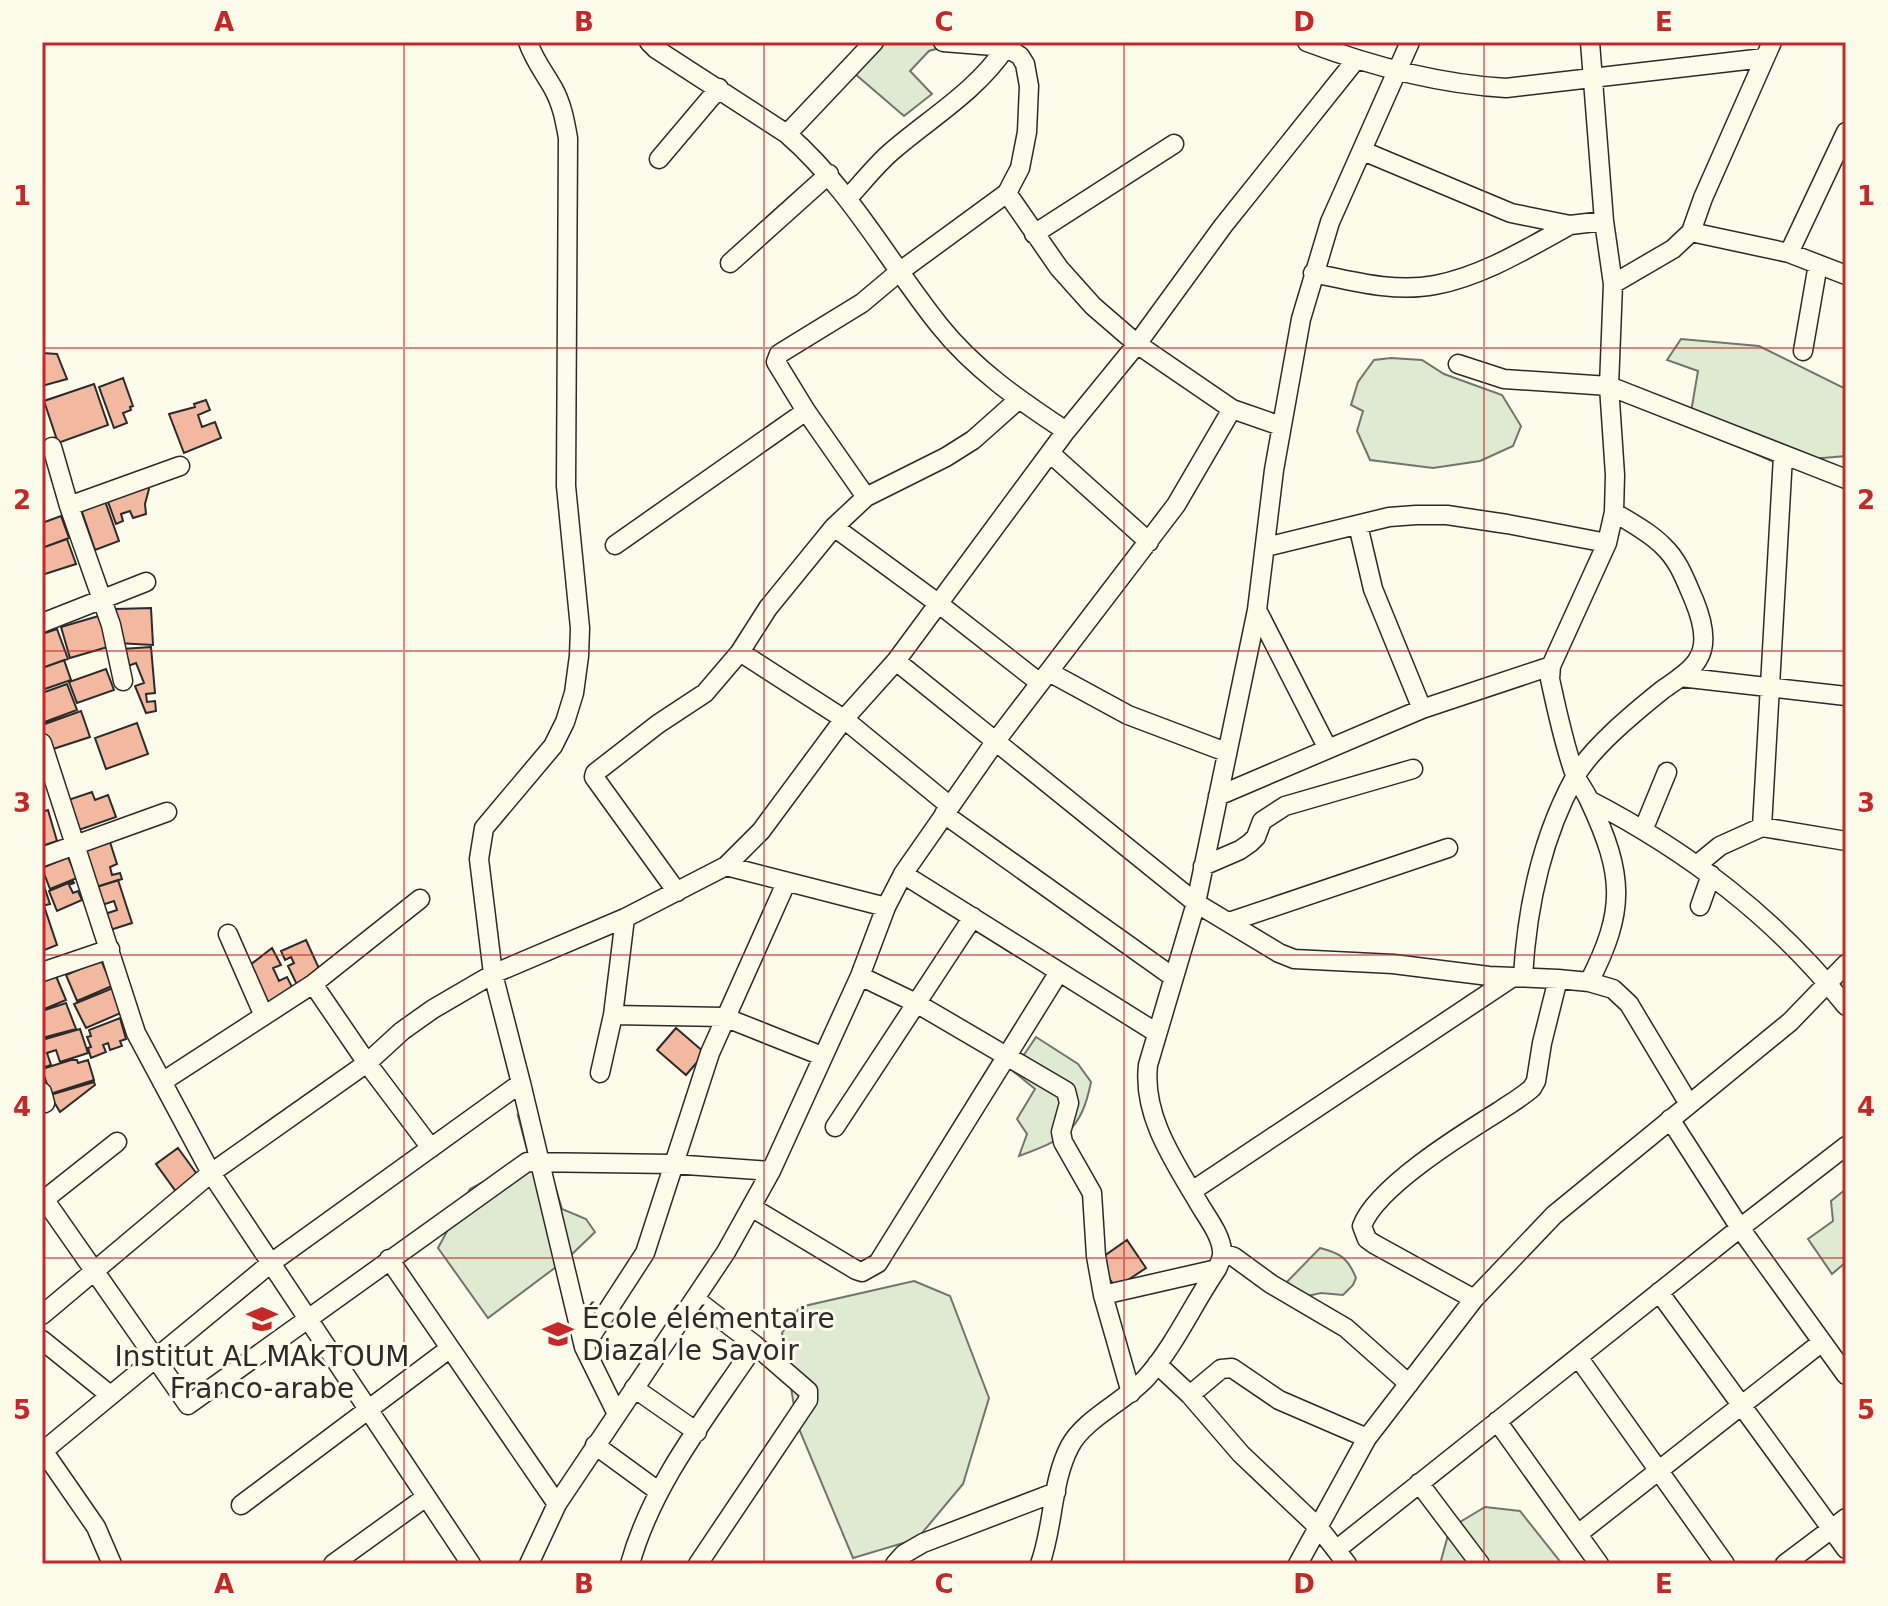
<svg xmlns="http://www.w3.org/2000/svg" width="1888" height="1606" font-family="'DejaVu Sans',sans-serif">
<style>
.green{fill:#deebd1;stroke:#74746e;stroke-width:2}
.building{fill:#f2b8a0;stroke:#2b2b2b;stroke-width:2}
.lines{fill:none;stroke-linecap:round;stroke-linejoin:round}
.minor-casing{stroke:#2b2b2b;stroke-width:21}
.minor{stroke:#fdfbea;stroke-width:18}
.grid{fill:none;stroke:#c62828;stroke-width:2;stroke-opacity:0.55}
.labels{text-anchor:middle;stroke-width:6;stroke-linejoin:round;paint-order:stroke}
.poi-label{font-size:28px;fill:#2b2b2b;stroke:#fdfbea;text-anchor:start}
.neatline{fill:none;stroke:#c62828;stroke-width:3}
.grid-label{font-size:26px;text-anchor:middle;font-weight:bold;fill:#c62828}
</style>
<rect width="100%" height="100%" fill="#fdfbea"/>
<!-- green -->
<path class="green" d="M875,42H961L929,51L910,71L932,94L904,116L854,73Z
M1681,339L1759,346L1846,389V456L1774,462L1689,424L1698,371L1667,360Z
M1391,358L1422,360L1444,374L1502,395L1521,426L1513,446L1480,461L1433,468L1370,460L1357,431L1363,411L1351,405L1358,382L1374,360Z
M1036,1037L1078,1064L1091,1082C1081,1132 1064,1139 1019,1156L1027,1134L1017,1119L1035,1089L1013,1071Z
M518,1116L539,1133L562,1209L586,1219L595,1232L568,1258L488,1318L438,1248L470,1189L529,1157Z
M1846,1189V1262L1832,1274L1808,1239L1833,1221L1831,1201Z
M1320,1248C1340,1253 1348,1258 1356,1278L1353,1285L1343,1295L1321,1293L1303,1297L1280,1289Z
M914,1281L950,1296L989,1398L963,1484L917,1539L853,1558L797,1424L782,1333L800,1307Z
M1485,1507L1520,1511L1562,1564H1440L1450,1528Z"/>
<!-- building -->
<path class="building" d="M42,353L57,354L67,379L42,386Z
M123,378L133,406L130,407L131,410L123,413L127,423L114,428L99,387Z
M94,384L108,425L58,443L44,401Z
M206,400L210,410L198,415L202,427L215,422L221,438L184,453L169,414L195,407L194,404Z
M147,484L149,489L145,504L146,514L133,518L130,511L121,514L123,521L116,524L107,499Z
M105,501L119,541L95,550L81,509Z
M61,516L69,538L42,548V523Z
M67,539L76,564L42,575V548Z
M151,608L153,645L117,643L116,609Z
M102,615L111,646L70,658L61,627Z
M57,629L68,659L42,668V634Z
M151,647L155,693L146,694L147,702L155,701L156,711L146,713L135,686L144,683L136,663L128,666L122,649Z
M64,660L71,680L42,690V668Z
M106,669L114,690L77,703L69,682Z
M67,684L77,710L42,723V693Z
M81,711L90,737L47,751L42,736V725Z
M137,723L148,754L106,769L95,738Z
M92,792L95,800L108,795L116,817L76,831L65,801Z
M48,810L57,841L42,846V812Z
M109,839L117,864L110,867L112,875L120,873L122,879L94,888L81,848Z
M68,857L77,878L50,889L42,868Z
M42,880L50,904L42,906Z
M118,880L132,923L107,931L102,915L117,910L114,901L99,906L93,888Z
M73,881L74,883L69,885L73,893L78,891L82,900L57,911L49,891Z
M44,906L57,945L42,951V907Z
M306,940L322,975L298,987L288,966L294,963L291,957L285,960L281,951Z
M272,948L281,965L273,968L279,981L287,977L293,989L268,1004L250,965Z
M101,960L112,986L77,1001L66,975Z
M53,969L66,1000L42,1010V974Z
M113,988L123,1012L86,1028L74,1004Z
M66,1003L76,1029L42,1038V1011Z
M120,1018L126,1039L120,1041L122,1046L110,1050L108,1043L103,1045L106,1052L91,1058L88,1048L91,1047L87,1037L91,1036L89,1030Z
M676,1028L705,1053L686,1075L657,1050Z
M80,1029L88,1053L60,1062L56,1050L47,1053L51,1065L42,1068V1040Z
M71,1060H77L78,1063L88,1060L94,1080L50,1094L42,1069Z
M94,1082L95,1085L60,1112L50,1095Z
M178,1148L199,1177L177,1193L156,1164Z
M1127,1240L1146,1268L1116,1288L1097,1261Z"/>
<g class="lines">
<!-- minor casing -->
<g class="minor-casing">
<path id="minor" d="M528,42C534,60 544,72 553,88C562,104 565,121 568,138L566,486L580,628L579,656L574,693L565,722L553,746L484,828L479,859L493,974L521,1083L584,1347L617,1414
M649,42L656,49L787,134C850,189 888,261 939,325C974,369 1019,400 1066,431
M1307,42C1371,66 1437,84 1506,88L1764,58
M787,134L874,42
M1363,151L1511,213L1570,225L1604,221
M659,159L719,88
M1007,193L1059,268L1093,306L1137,344L1232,409L1281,426
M848,198C862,183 875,166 891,152C930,118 976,92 1006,47
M1691,232L1789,253L1846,275
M1034,234L1174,144
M1789,253L1846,132
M730,263L829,174
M1313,273C1352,281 1395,293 1435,285C1483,276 1528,248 1570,225
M1613,284L1673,249L1691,232L1703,198L1772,42
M1803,351L1818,264
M1458,364L1504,379L1609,386L1846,479
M52,447L69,506L111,625L123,681
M1050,453L1149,542
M866,497L806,411L776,362L779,354L862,303L899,272L1007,193L1020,168L1027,132L1029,86L1025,64L1020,56L1006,47L943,42
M69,506L180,466
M1358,525L1373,589L1422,709
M834,527L939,604L1040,683
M615,545L806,411
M1266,547L1389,517L1416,515H1447L1507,524L1607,543
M1257,610L1328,749
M42,623L146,582
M740,652L844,719L950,806
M896,661L1196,903L1279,953L1294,959L1393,964L1489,976L1558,979L1589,982L1613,989L1629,1004L1689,1104
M1049,672L1128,715L1226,752
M1680,677L1846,696
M42,743L136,1033L211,1173L471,1564
M1218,796L1422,709L1551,666
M1589,800C1689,852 1775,917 1846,1006
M944,814L1173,977
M1762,827L1783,456
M1644,828L1667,772
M42,857L167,812
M1698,864L1720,846L1762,827L1846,841
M726,866L886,907
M1203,866L1240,850L1250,843L1256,837L1262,821L1285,806L1413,769
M903,874L1157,1033
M677,892L594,777L595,773L658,724L705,693L740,652L768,608L834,527L866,497L946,457L973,440L1018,400
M1700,906L1711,875
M1229,922L1448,848
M228,934L264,1016
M42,972L110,949
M860,976L916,1003L1066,1091L1069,1103L1061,1132L1063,1142L1092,1193L1096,1256L1103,1295L1131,1393
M1523,976C1527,907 1541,839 1575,777C1591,748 1635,712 1661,691C1673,682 1691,672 1698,659C1709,642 1701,617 1694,600C1686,582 1679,561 1664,547C1651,533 1631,523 1614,512
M1589,982C1626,910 1624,875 1590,802C1586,792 1579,784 1575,775C1564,745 1557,711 1550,679L1551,666L1607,543L1614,512L1615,475L1609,386L1613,284L1604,221L1590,42
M313,984L367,1063L431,1148
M613,1015L724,1017L822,1056
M600,1073L613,1015L625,918
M162,1082L313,984L420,899
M42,1092L45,1103
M1670,1119L1740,1228L1846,1375
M835,1127L973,917
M1192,1191L1513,977
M42,1196L188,1405L527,1162L672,1164L771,1171
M45,1199L117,1142
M751,1207L856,1270L862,1272L878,1263L1059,972
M1223,1253L1234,1257L1271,1284L1346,1328L1409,1384
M389,1259L557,1504
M1659,1292L1846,1549
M1103,1295L1217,1269
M695,1299L755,1345L808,1391V1400L698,1564
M1474,1299L1374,1244L1367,1239L1362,1226C1376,1187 1464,1133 1501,1110C1511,1103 1522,1097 1532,1088L1536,1081L1542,1043L1558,979
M42,1315L211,1173L367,1063L402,1031L433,1009L493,974L625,918L726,866L761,831L844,719L896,661L1066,431L1137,344L1223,226L1355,61
M42,1340L110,1395
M584,1347L645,1253L710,1053L786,883
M1578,1357L1725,1564
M1157,1364L1190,1395L1241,1454L1319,1528L1347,1564
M634,1388L697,1432
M1190,1395L1221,1369L1232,1368L1279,1400L1367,1438
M1497,1421L1599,1564
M595,1445L658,1491
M42,1449L96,1527L112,1564
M42,1452L271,1263L521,1083
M1419,1483L1480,1564
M241,1505L449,1349
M1578,1534L1822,1342
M1336,1550L1740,1228L1846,1146
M333,1564L426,1497
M529,1564L557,1504L726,1252L771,1171L860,976L886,907L903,874L995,742L1176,505L1232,409
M630,1564C653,1482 708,1415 755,1345
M895,1564L904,1554L923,1543L1056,1492
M1040,1564C1054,1526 1051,1482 1070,1446C1085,1418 1126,1401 1147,1377C1175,1345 1193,1304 1217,1269C1219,1264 1223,1257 1222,1251C1221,1236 1209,1220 1201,1207C1176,1164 1142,1117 1148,1065L1196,903L1257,610L1274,470L1301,319L1330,222L1410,42
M1298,1564L1367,1438L1474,1299L1554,1215L1790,1022L1846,964
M1785,1564L1846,1518"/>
</g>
<!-- minor -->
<use href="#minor" class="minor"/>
</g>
<!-- grid -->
<path class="grid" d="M404,42V1564M764,42V1564M1124,42V1564M1484,42V1564M42,348H1846M42,651H1846M42,955H1846M42,1258H1846"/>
<!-- icons -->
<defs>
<g id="school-bare" transform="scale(2.4)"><path d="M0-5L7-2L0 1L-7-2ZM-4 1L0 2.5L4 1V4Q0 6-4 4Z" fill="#c62828" stroke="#fdfbea" stroke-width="2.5" paint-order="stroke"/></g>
</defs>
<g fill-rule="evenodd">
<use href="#school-bare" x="262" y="1319"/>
<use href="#school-bare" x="558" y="1334"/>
</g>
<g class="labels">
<!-- poi labels -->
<g class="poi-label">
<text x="582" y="1328">École élémentaire<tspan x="582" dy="32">Diazal le Savoir</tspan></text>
<text x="262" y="1366" text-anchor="middle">Institut AL MAkTOUM<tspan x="262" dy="32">Franco-arabe</tspan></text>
</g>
</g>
<!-- border -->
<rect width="1888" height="1606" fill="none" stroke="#fdfbea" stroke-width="88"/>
<rect x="44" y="44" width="1800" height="1518" class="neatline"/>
<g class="grid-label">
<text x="224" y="31">A</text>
<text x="584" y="31">B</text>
<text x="944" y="31">C</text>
<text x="1304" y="31">D</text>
<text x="1664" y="31">E</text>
<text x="22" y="205">1</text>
<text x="1866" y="205">1</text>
<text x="22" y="509">2</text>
<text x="1866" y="509">2</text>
<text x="22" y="812">3</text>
<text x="1866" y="812">3</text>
<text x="22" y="1116">4</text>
<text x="1866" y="1116">4</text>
<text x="22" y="1419">5</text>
<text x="1866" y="1419">5</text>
<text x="224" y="1593">A</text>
<text x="584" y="1593">B</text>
<text x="944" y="1593">C</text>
<text x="1304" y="1593">D</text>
<text x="1664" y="1593">E</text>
</g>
</svg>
